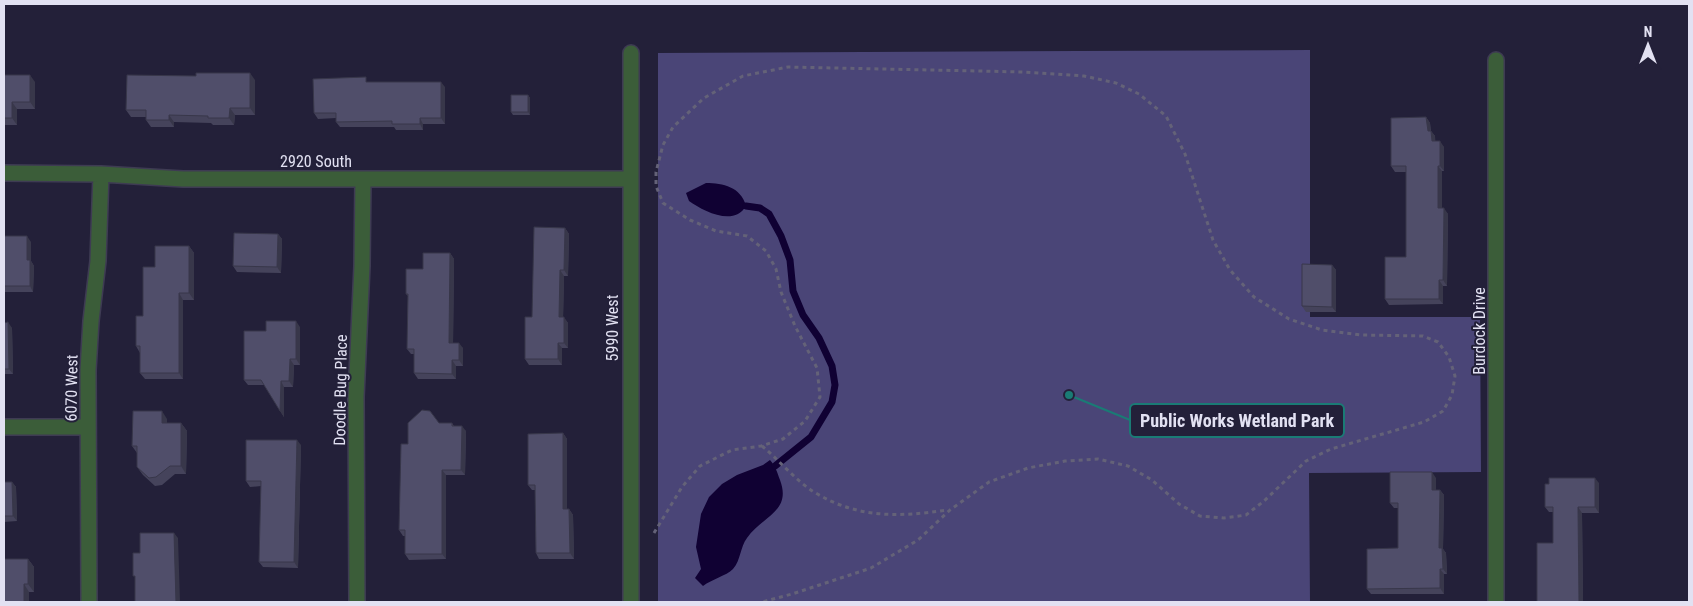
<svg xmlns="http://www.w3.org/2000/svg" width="1693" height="606" font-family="'Roboto Condensed',sans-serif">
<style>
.green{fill:#4a4577}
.water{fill:#100133}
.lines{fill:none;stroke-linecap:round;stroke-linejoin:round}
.stream{stroke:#100133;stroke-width:7}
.minor-casing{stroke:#3e3b53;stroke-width:18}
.path{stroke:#646278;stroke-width:3;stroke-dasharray:4 4;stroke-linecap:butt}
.minor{stroke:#3b5d39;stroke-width:15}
.wall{fill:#45435b}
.shaded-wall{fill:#38374a}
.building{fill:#504e6a;stroke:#38374a}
.labels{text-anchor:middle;stroke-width:4;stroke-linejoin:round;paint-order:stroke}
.street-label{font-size:16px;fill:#e2e1f2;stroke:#232039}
.leader{fill:none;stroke:#1a7b75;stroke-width:2}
.callout-dot{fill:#1a7b75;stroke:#232039;stroke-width:2}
.callout{fill:#232039;stroke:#1a7b75;stroke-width:2}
.callout-label{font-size:18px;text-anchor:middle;font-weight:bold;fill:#e2e1f2}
</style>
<rect width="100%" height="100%" fill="#232039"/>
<!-- green -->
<path class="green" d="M1310,50V317H1480L1481,472L1309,473L1310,602H658V53Z"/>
<!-- water -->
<path class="water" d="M706,183C723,183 741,187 746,206C734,227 703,211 689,201L686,193Z
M770,460C776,467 777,472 780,480C792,512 762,516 747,538C740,547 741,560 733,569C726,576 712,579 703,586L695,578L701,569L696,547L701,514L709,497L722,484L737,475L763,465Z"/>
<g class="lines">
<!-- stream -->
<path class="stream" d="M746,206L760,208L769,214L781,236L790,260L793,291L803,315L819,338L832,366L835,385L832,402L811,437L775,466"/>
<!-- minor casing -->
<g class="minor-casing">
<path id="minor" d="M631,53V602
M1496,60V602
M4,173L101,174L183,179H629
M4,427H88
M89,602L88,370L91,321L98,261L101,174
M357,602L356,397L362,266L363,179"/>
</g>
<!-- path -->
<path class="path" d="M762,446C779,460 795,480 814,492C858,519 899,517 948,510
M654,533L682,487L700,466L732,450L761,446L783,439L805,421L820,397L817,368L795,326L781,292L776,269L766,251L747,236L716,231L690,220L663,203L656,186V172L663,145L673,127L704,98L743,76L788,67L1024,72L1084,76L1116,83L1139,94L1166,116L1185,154L1213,240L1230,270L1254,297L1289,319L1322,330L1361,335L1423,336L1438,342L1449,357L1455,376L1452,395L1443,411L1424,422L1331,449L1306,461L1264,501L1246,515L1224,518L1200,516L1179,504L1152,480L1128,466L1098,459L1065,461L1028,468L989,482L950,510L918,540L871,568L792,594L762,602"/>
<!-- minor -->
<use href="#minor" class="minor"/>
</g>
<!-- wall -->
<path class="wall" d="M4,75L35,82V109H17V125H4Z
M255,80V115H235L234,125H213L211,123L174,122V127H151L146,120V117H131L126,110Z
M369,82L445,87V124H423V130H396L394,127H340L336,122V118L318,119L314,113Z
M528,95L530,98V115H513L511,112Z
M1426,117L1430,123L1431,131L1435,136V141L1444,147V171H1442V208L1448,214L1447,286H1443V304L1389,305L1385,299L1406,257V172H1395L1391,166Z
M565,228L569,234L568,276H564L563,317L568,323V348H562V365H529L525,359L532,317Z
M278,234L282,239L281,273L237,272L233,266Z
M4,236L31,242V261L34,266L33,292H4Z
M189,246L194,253V300H183V379H145L140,373V353L136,346L155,267Z
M450,253L454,259L453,343L463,348V366H456V379H418L414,373V354H411L407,349L408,296L406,294L423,269Z
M1332,265L1336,270V312H1306L1302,306Z
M4,323L12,328L13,374H4Z
M300,327V365H294L293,387H284V417L264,385H248L244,380L266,331Z
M167,419V423H181L187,431L186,474H175L162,485L155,486L143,475L137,467V453L132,446Z
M439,423H452L454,426L466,431L465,475H446V559L409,560L405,554V536H403L399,530L408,444Z
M563,433L567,439V509H569L573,515L574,559H539L536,553L535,490H532L528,485Z
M301,445L298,568L263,567L259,562L261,486L250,487L246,481Z
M1436,478V490H1440L1444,495L1443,549L1446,553L1447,574H1444V594H1371L1367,589L1398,548V508H1394L1390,503Z
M4,482H12L16,487L17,521L4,522Z
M1599,483V513H1582L1583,602H1537L1553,543V512H1549L1545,507Z
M28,559L34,567V592H29V602H4Z"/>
<!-- shaded-wall -->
<path class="shaded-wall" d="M250,73L255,80V115L250,108Z
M30,75L35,82V109L30,102Z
M441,82L445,87V124L441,118Z
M528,95L530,98V115L528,112Z
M12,102L17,109V125L12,118Z
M230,108L235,115L234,125L229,118Z
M169,115L174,122V127L169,120Z
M1426,117L1430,123L1431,136L1428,131Z
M420,118L423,124V130L420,124Z
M1431,131L1435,136L1436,147L1432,141Z
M1440,141L1444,147V171L1440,166Z
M1438,166L1442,171V214L1438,208Z
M1444,208L1448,214L1447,286L1443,280Z
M565,228L569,234L568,276L564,270Z
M278,234L282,239L281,273L277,267Z
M27,236L31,242V261L34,266L33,292L30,286L27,260Z
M189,246L194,253V300L189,293Z
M450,253L454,259L453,348L449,343Z
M1332,265L1336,270V312L1332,307Z
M560,270L564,276L563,323L559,317Z
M1439,280L1443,286V304L1439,299Z
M179,293L183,300V379L179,373Z
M564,317L568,323V348L564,343Z
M296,321L300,327V365L296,359Z
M8,322L12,328L13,374L9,369Z
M459,343L463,348V366L459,360Z
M558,343L562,348V365L558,359Z
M290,359L294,365L293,387L289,381Z
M452,360L456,366V379L452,374Z
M281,381L284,387V417L280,411Z
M162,411L167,419V431L162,423Z
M181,423L187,431L186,474L181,466Z
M462,426L466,431L465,475L461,470Z
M563,433L567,439V515L563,509Z
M297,440L301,445L298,568L294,562Z
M442,470L446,475V559L442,554Z
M1432,472L1436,478V495L1432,490Z
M1595,478L1599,483V513L1595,507Z
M12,482L16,487L17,521L13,516Z
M1440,490L1444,495L1443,549L1446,553L1447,574L1443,569L1439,548Z
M1578,507L1582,513L1583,602H1579Z
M569,509L573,515L574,559L570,553Z
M174,533L178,538L180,602H176Z
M28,559L34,567V592L28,584Z
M1440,569L1444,574V594L1440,588Z
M24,584L29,592V602H24Z"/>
<!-- building -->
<path class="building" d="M196,73H250V108H230L229,118H208V116L169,115V120H146V110H126L127,75L196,76Z
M4,75H30V102H12V118H4Z
M366,77V82H441V118H420V124H392V121L336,122V113H314L313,79Z
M511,95H528V112H511Z
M1426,117L1428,131H1431L1432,141H1440V166H1438V208H1444L1443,280H1439V299H1385V257H1406V166H1391V118Z
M534,227L565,228L564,270H560L559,317H564V343H558V359H525V317H532Z
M234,233L278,234L277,267L233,266Z
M4,236H27V260H30V286H4Z
M155,246H189V293H179V373H140V346H136V316H143V267H155Z
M423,253H450L449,343H459V360H452V374L414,373V349H407L408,294H406V269H423Z
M1302,264L1332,265V307L1302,306Z
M266,321H296V359H290L289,381H281L280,411L261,380H244V331H266Z
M8,322L9,369H4V323Z
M422,410L430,411L439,423H452V426H462L461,470H442V554H405V530H399L401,444H408V423Z
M133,411H162V423H181V466H170L156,477L149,478L137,467V446H132Z
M563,433V509H569L570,553H536L535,485H528V434Z
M246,440H297L294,562H259L261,481H246Z
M1390,472H1432V490H1440L1439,548H1442L1443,569H1440V588L1367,589V549L1398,548V503H1390Z
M1549,478H1595V507H1578L1579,602H1537V543H1553V507H1545V484H1549Z
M4,482H12L13,516H4Z
M140,533H174L176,602H135V576H133V553H140Z
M4,559H28V584H24V602H4Z"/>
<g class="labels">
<!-- street labels -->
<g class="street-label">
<text x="316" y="167">2920 South</text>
<text transform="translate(612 328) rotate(-90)" y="6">5990 West</text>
<text transform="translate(1479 331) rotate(-90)" y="6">Burdock Drive</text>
<text transform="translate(71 388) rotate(-89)" y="6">6070 West</text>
<text transform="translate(340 390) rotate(-89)" y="6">Doodle Bug Place</text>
</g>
</g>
<!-- callouts -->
<path class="leader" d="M1069 395L1130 420"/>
<circle class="callout-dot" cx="1069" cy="395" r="5"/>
<rect class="callout" x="1130" y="404" width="214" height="33" rx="5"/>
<g class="callout-label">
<text x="1237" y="427">Public Works Wetland Park</text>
</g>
<!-- border -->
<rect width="1693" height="606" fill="none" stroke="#e2e1f2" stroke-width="10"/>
<!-- north arrow -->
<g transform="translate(1648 45)" stroke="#232039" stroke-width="4" paint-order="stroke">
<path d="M0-4L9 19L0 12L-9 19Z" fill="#e2e1f2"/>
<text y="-8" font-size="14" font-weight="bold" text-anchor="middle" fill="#e2e1f2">N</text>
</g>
</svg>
